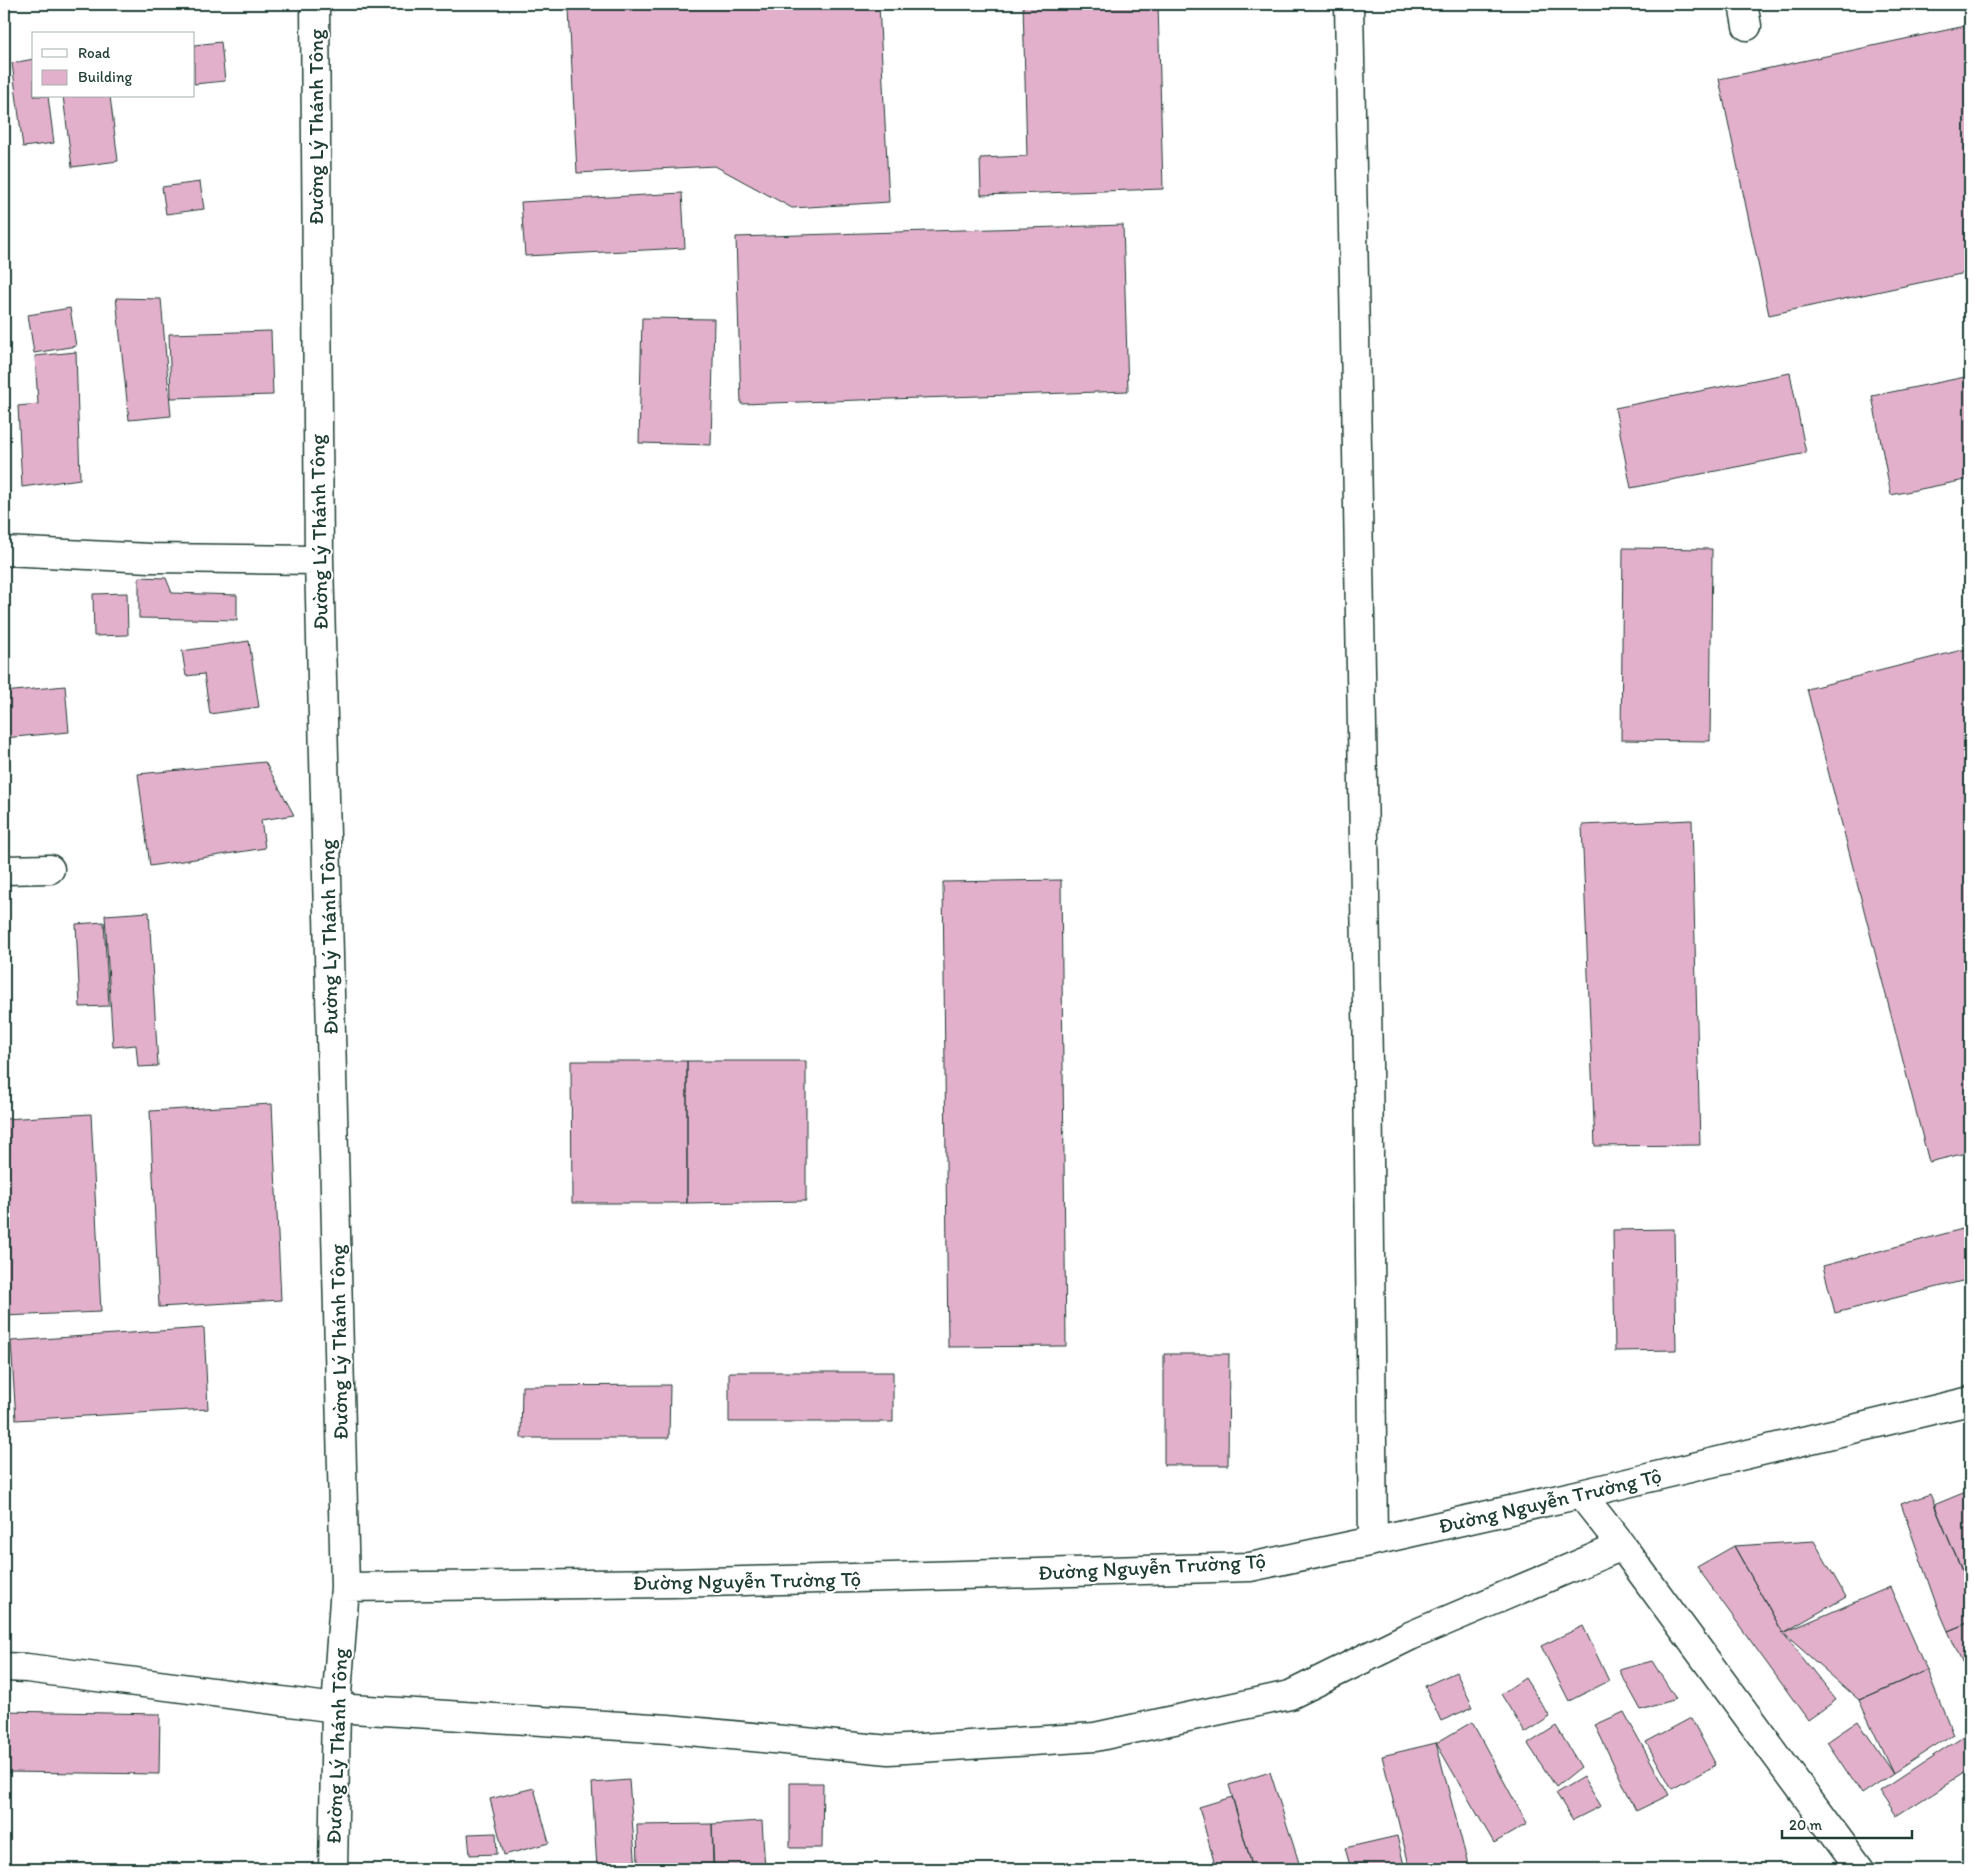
<svg xmlns="http://www.w3.org/2000/svg" width="1974" height="1873" font-family="Itim,sans-serif">
<style>
.building{fill:#e3b0cc;stroke:#1f3d34}
.lines{fill:none;stroke-linecap:round;stroke-linejoin:round}
.minor-casing{stroke:#1f3d34;stroke-width:31}
.minor{stroke:#fff;stroke-width:28}
.labels{text-anchor:middle;stroke-width:4;stroke-linejoin:round;paint-order:stroke}
.street-label{font-size:21px;fill:#1f3d34;stroke:#fff}
</style>
<rect width="100%" height="100%" fill="#fff"/>
<filter id="ink" filterUnits="userSpaceOnUse"><feTurbulence type="fractalNoise" baseFrequency=".02" numOctaves="2"/><feDisplacementMap in="SourceGraphic" scale="10" xChannelSelector="R" yChannelSelector="G"/><feConvolveMatrix kernelMatrix="1 2 1 2 8 2 1 2 1" color-interpolation-filters="sRGB"/></filter>
<g filter="url(#ink)">
<!-- building -->
<path class="building" d="M670,4H879L889,202L792,208L715,166L577,173L569,9Z
M1023,4H1158L1163,189L981,195L980,158L1027,156Z
M1970,25V272L1769,315L1719,79Z
M221,42L225,81L194,84V45Z
M34,59V96H48L54,143L23,147L12,63Z
M63,96H110L118,161L72,167Z
M200,182L204,209L166,214L162,187Z
M682,193L685,248L525,256L521,202Z
M1123,225L1128,391L741,404L736,237Z
M116,298L161,299L171,416L129,420Z
M70,308L76,346L34,353L28,315Z
M642,318L714,319L711,445L639,443Z
M271,331L273,395L171,398L169,334Z
M76,352L80,479L22,487L18,406L38,404L35,356Z
M1790,373L1806,453L1631,488L1615,408Z
M1970,376V479L1891,495L1872,396Z
M1623,548L1712,549L1710,741L1621,740Z
M139,577L166,578L172,593L237,595V620L139,618Z
M127,593L128,635L94,636L93,594Z
M249,641L259,707L210,714L204,674L186,676L182,651Z
M1970,648V1152L1929,1162L1807,689Z
M65,686L69,732L4,738V692Z
M265,762L294,815L261,820L265,848L150,866L138,774Z
M1692,820L1700,1145L1595,1146L1582,825Z
M1061,880L1066,1346L948,1347L943,882Z
M149,912L158,1066L138,1067L136,1045L113,1047L105,915Z
M104,922L109,1006L80,1007L76,924Z
M571,1061H687V1203H572Z
M687,1061H806V1201L687,1203Z
M272,1104L281,1300L159,1307L150,1111Z
M91,1114L101,1312L4,1316V1119Z
M1970,1227V1279L1835,1313L1823,1266Z
M1674,1229L1676,1350L1615,1351L1613,1230Z
M204,1328L208,1409L16,1420L11,1341Z
M1164,1354H1229L1228,1465H1164Z
M729,1372H893V1422H729Z
M670,1385L669,1438H521L522,1386Z
M1968,1491L1970,1498V1589L1934,1505Z
M1930,1494L1970,1591V1622L1948,1631L1935,1601L1901,1504Z
M1814,1541L1846,1597L1783,1633L1734,1546Z
M1734,1546L1783,1633L1836,1700L1808,1720L1697,1567Z
M1890,1587L1927,1670L1859,1700L1783,1633Z
M1970,1622V1679L1948,1631Z
M1583,1626L1609,1681L1569,1701L1541,1646Z
M1652,1661L1676,1699L1641,1710L1619,1670Z
M1927,1670L1953,1734L1893,1773L1859,1700Z
M1456,1672L1473,1707L1441,1721L1425,1686Z
M1525,1678L1550,1717L1525,1733L1501,1694Z
M4,1711L160,1714L159,1774L4,1772Z
M1624,1712L1669,1795L1636,1811L1595,1725Z
M1691,1718L1716,1765L1672,1789L1646,1742Z
M1858,1721L1893,1773L1862,1794L1827,1742Z
M1472,1722L1527,1824L1494,1843L1436,1743Z
M1556,1726L1581,1767L1556,1787L1528,1744Z
M1966,1734L1970,1741V1769L1897,1816L1880,1791Z
M1436,1743L1469,1868L1464,1869H1410L1382,1756Z
M1270,1772L1301,1869H1253L1229,1785Z
M1583,1777L1601,1806L1573,1820L1556,1793Z
M629,1780L636,1869H597L592,1783Z
M790,1783H823L822,1848H790Z
M534,1788L549,1843L504,1855L490,1799Z
M1232,1797L1253,1869H1216L1199,1807Z
M762,1821L765,1869H714L712,1824Z
M712,1824L713,1869H638L637,1825Z
M496,1833L497,1854L470,1855L468,1834Z
M1397,1836L1405,1869H1351L1345,1848Z"/>
<g class="lines">
<!-- minor casing -->
<g class="minor-casing">
<path id="minor" d="M315,4L319,560L345,1587L336,1708L333,1869
M1349,4L1368,1062L1373,1541
M1743,4L1747,26
M4,551L150,558L319,560
M4,870L50,869
M1581,1494L1622,1546L1860,1869
M345,1587L673,1583L1250,1567L1373,1541L1581,1494L1970,1401
M4,1667L27,1668L336,1708L668,1729L889,1750L1095,1737L1290,1695L1410,1636L1622,1546"/>
</g>
<!-- minor -->
<use href="#minor" class="minor"/>
</g>
</g>
<g class="labels">
<!-- street labels -->
<g class="street-label">
<text transform="translate(316 127) rotate(-90)" y="7">Đường Lý Thánh Tông</text>
<text transform="translate(319 532) rotate(-91)" y="7">Đường Lý Thánh Tông</text>
<text transform="translate(329 937) rotate(-91)" y="7">Đường Lý Thánh Tông</text>
<text transform="translate(339 1342) rotate(-91)" y="7">Đường Lý Thánh Tông</text>
<text transform="translate(1550 1501) rotate(-13)" y="7">Đường Nguyễn Trường Tộ</text>
<text transform="translate(1152 1567) rotate(-3)" y="7">Đường Nguyễn Trường Tộ</text>
<text transform="translate(747 1581) rotate(-1)" y="7">Đường Nguyễn Trường Tộ</text>
<text transform="translate(337 1746) rotate(-88)" y="7">Đường Lý Thánh Tông</text>
</g>
</g>
<!-- margin -->
<rect width="1974" height="1873" fill="none" stroke="#fff" stroke-width="20"/>
<rect x="10" y="10" width="1954" height="1853" fill="none" stroke="#1f3d34" stroke-width="2" filter="url(#ink)"/>
<!-- legend -->
<rect x="32" y="32" width="162" height="65" fill="#ffffff" stroke="#a5b1ae"/>
<rect x="42" y="49" width="25" height="8" fill="#ffffff" stroke="#a5b1ae"/>
<text x="78" y="58" font-size="15" fill="#1f3d34">Road</text>
<rect x="42" y="70" width="25" height="15" fill="#e3b0cc" stroke="#a5b1ae"/>
<text x="78" y="82" font-size="15" fill="#1f3d34">Building</text>
<!-- scale -->
<path d="M1782 1830v8h130v-8" fill="none" stroke="#1f3d34" stroke-width="2.5"/>
<text x="1789" y="1830" font-size="15" fill="#1f3d34" stroke="#ffffff" stroke-width="4" paint-order="stroke">20 m</text>
</svg>
